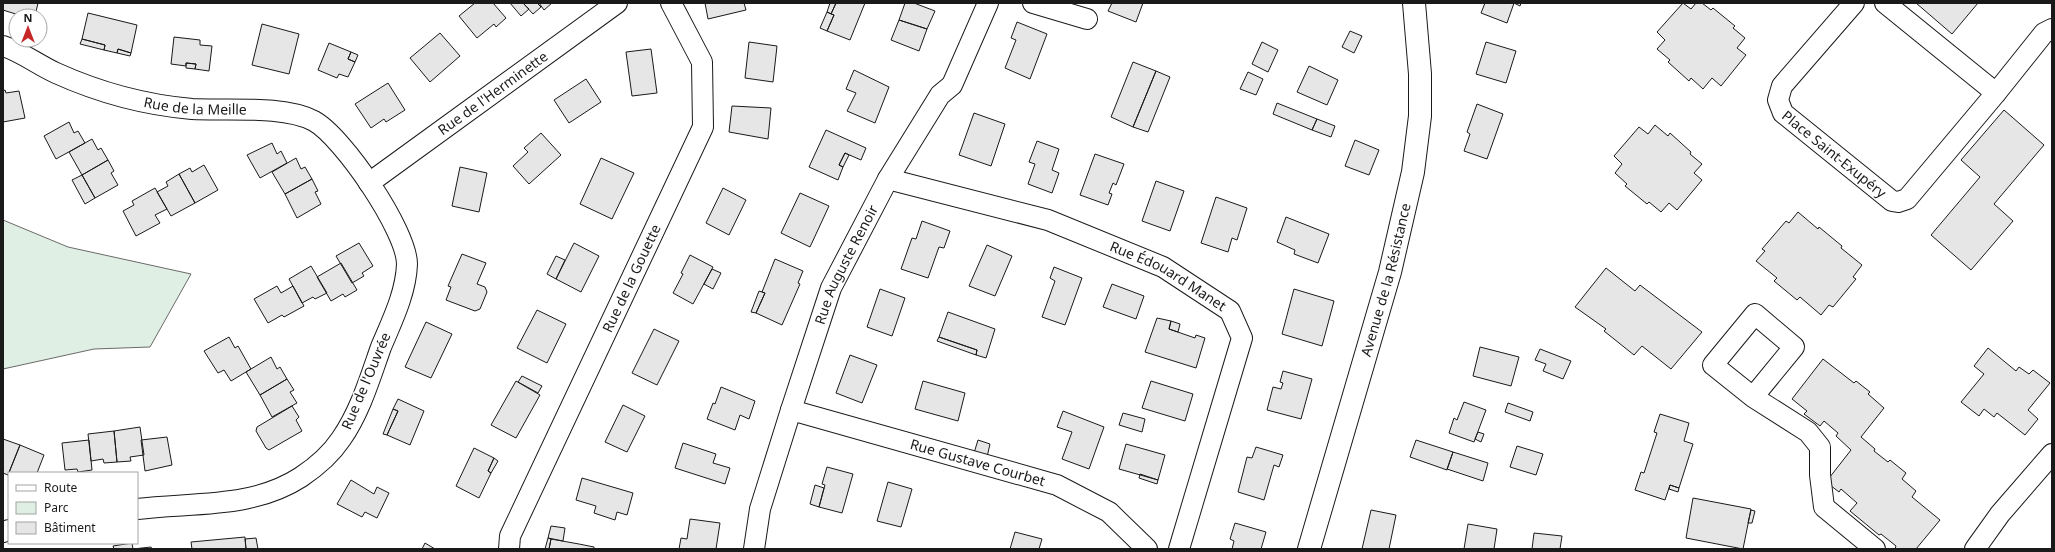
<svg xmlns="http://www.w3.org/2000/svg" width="2055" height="552" font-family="'Noto Sans',sans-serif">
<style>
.green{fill:#e0efe3;stroke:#6a6a6a}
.building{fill:#e6e6e6;stroke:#1a1a1a}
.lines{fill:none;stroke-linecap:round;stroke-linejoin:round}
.street-casing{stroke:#1a1a1a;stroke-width:22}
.secondary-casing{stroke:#1a1a1a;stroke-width:24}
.street{stroke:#fff;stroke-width:20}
.secondary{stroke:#fff;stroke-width:22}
.labels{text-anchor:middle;stroke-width:3;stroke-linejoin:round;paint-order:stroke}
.street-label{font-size:14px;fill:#1a1a1a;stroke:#fff}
</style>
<rect width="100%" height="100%" fill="#fff"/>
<!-- green -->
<path class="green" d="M3,220L68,247L191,274L150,347L94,349L3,369Z"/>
<!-- building -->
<path class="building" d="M3,3H38L35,16L23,12L22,16L3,10Z
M475,3H493L506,18L496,27L494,24L477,38L459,16Z
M510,3H523L529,9L521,16Z
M523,3H539L538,4L541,7L533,14Z
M539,3H552L544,10Z
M705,3H744L746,10L708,19Z
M830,3H836L831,14L827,12Z
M836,3H865L850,40L827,31L834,15L831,14Z
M905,3H914L935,11L927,29L899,20Z
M1112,3H1143L1136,22L1108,11Z
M1485,3H1521L1520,6L1514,3L1507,23L1481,13Z
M1683,3L1691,9L1696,3H1702L1711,10L1713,8L1735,26L1733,28L1745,38L1737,48L1746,55L1721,86L1712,78L1703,89L1691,78L1689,81L1668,62L1670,60L1657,49L1665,40L1657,32Z
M1916,3H1978L1952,34Z
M827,12L834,15L827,31L820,28Z
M88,13L137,25L131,53L118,49L117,53L104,50L105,45L82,39Z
M899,20L927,29L919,51L891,40Z
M1017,22L1047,34L1030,79L1005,68L1016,40L1011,38Z
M262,24L299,34L289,74L252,65Z
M1350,31L1362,36L1354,53L1342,47Z
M440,33L460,56L430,82L410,58Z
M174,37L200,40V45L212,46L209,71L195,69L196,64L186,63V66L171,64Z
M82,39L105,45L104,50L80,44Z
M749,42L777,46L773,82L745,78Z
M1262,42L1278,50L1268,72L1252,64Z
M1486,42L1516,51L1506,83L1476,74Z
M329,43L351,52L348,59L355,62L348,77L339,74L337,78L318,70Z
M118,49L131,53L130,56L117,53Z
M651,49L657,93L632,96L626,52Z
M351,52L358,55L355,62L348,59Z
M1133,62L1156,71L1133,127L1111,117Z
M186,63L196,64L195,69L186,68Z
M1309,66L1338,80L1327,105L1297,92Z
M854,70L889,87L875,123L847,111L856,93L846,89Z
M1156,71L1170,77L1148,132L1133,127Z
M1248,72L1263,79L1256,95L1240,89Z
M586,79L601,102L569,123L554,100Z
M388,83L405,110L386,122L384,119L371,128L355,104Z
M5,90L6,93L19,91L25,118L3,122V91Z
M1277,103L1317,119L1312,130L1273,114Z
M1477,104L1503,114L1487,159L1464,151L1470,134L1467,132Z
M732,106L771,108L768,139L729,132Z
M2004,110L2044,145L1994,204L2013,221L1971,270L1931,235L1980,177L1961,160Z
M974,113L1005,124L991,166L959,155Z
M1317,119L1335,126L1331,137L1312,130Z
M69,122L74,133L78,131L85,143L56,159L44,136Z
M1655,125L1668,136L1670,133L1691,152L1690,154L1702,164L1694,173L1702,180L1677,210L1669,203L1661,212L1649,202L1647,204L1625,186L1627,184L1615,173L1622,164L1614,156L1639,127L1648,134Z
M826,130L866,148L861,160L845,153L839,165L843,167L838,180L809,167Z
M541,133L561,155L529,184L513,166L528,152L524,148Z
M92,139L98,150L101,148L108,160L82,175L69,152Z
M1355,140L1379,150L1369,175L1345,166Z
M1037,141L1059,149L1052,170L1059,173L1052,193L1028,184L1035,164L1029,162Z
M272,143L277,154L281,151L287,163L260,178L247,155Z
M845,153L849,155L843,167L839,165Z
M1095,154L1124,164L1116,185L1113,183L1109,193L1112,194L1108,205L1080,195Z
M296,158L301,169L305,167L312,179L285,194L272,172Z
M601,158L634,173L612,219L580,204Z
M108,160L114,171L111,173L118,185L95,198L82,175Z
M204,165L218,190L195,203L179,174L190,168L192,172Z
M460,167L487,173L479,212L452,206Z
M179,174L195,203L171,216L157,192L168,186L166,182Z
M82,175L95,198L85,204L72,180Z
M312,179L318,191L315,192L321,204L297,218L285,194Z
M1156,181L1184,191L1170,231L1142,221Z
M155,188L167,209L155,215L160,223L136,236L123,211L134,205L132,201Z
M723,188L746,200L729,235L706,223Z
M800,193L829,206L810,247L781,233Z
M1216,197L1247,208L1237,240L1232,238L1228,252L1201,243Z
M1798,212L1818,229L1819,227L1842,246L1841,248L1862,265L1853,277L1856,279L1833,307L1829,305L1821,315L1800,297L1797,300L1774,281L1777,278L1756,261L1765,251L1762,249L1786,221L1789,223Z
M1286,217L1329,234L1318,263L1294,254L1295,250L1277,242Z
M922,221L950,231L944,248L939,247L928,278L901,269L912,238L916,239Z
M359,243L373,266L362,273L364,276L352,283L336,256Z
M574,243L599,256L581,292L556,279Z
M987,245L1012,256L995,296L969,286Z
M462,254L486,263L477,284L485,287L487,292L480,309L475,311L446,300L451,287L448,286Z
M690,255L713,267L693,304L673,293L683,274L681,273Z
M556,256L565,260L556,279L547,274Z
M775,259L803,271L798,283L800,284L782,325L756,313L765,293L762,292Z
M341,263L357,290L345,297L343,294L331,301L317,277Z
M311,266L327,293L315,299L313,297L302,303L289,279Z
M1054,267L1082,278L1065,325L1042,317L1055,281L1050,278Z
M1606,268L1635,291L1640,285L1702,332L1671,369L1642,346L1634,355L1604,331L1606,329L1575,307Z
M712,269L721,273L713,289L704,284Z
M1112,284L1144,296L1136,319L1103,307Z
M277,286L281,293L293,286L304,306L284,317L282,315L268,323L254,299Z
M880,289L905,298L892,336L867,327Z
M1294,289L1334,301L1322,346L1282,334Z
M759,291L765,293L756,313L751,312Z
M537,310L566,324L547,363L517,348Z
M948,312L995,329L986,358L976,355L977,350L939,337Z
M1157,318L1171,321L1169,329L1195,338L1196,335L1205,338L1196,368L1145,352Z
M1171,321L1180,324L1178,332L1169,329Z
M426,322L452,334L431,378L405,367Z
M654,329L679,341L657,385L632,373Z
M229,337L235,348L238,346L251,369L231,381L224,370L218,373L204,351Z
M939,337L977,350L976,355L937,341Z
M1480,347L1519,357L1511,386L1473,376Z
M1988,348L2016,371L2019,367L2029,374L2033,370L2050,383L2028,410L2038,419L2025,435L1997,413L1994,417L1984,409L1979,416L1961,402L1984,374L1974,366Z
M1540,349L1571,361L1563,379L1543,371L1546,364L1535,360Z
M850,355L877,365L862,403L836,393Z
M271,357L277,369L280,367L287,379L260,395L246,372Z
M1823,359L1854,383L1856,381L1870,392L1868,394L1884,408L1861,437L1875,449L1874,451L1888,462L1890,460L1906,473L1902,479L1916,491L1912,497L1940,520L1916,549H1895L1896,546L1881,534L1879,535L1850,511L1857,503L1841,489L1839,492L1826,482L1851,450L1836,436L1838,433L1824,421L1820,426L1804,414L1807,411L1792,399Z
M1283,371L1312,379L1301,419L1267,410L1273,387L1281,389L1283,383L1280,382Z
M522,376L542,386L538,393L518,382Z
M287,379L294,390L290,392L297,403L272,417L260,395Z
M516,381L540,395L516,438L491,425Z
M923,381L965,393L958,421L915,409Z
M1151,381L1193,394L1185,421L1142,408Z
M721,387L755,401L749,419L740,415L735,430L707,419L713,403L715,404Z
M398,399L424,411L410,445L387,435L398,411L393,409Z
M1464,402L1486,410L1474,442L1449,433L1454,418L1457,420Z
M1508,403L1533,412L1530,421L1505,412Z
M623,405L645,416L627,452L605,442Z
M292,406L299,417L296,420L302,431L269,450L266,448L256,431L257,427Z
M393,409L398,411L387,435L383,434Z
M1063,411L1104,427L1089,469L1062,459L1072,432L1057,427Z
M1123,413L1145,419L1142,432L1119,425Z
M1660,414L1689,423L1684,441L1693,444L1679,488L1670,485L1665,500L1635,490L1641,472L1644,473L1657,433L1654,432Z
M140,427L144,455L130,457L131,461L117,462L114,431Z
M114,431L117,462L104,463L103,459L91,461L88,434Z
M1478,432L1484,434L1481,442L1475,439Z
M167,437L172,465L145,471L141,440Z
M3,439L20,445L8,475L3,473Z
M89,440L92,470L78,472L77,469L65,470L62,443Z
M978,440L990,444L987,457L974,453Z
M1416,440L1453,452L1447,470L1410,457Z
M683,443L716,454L713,463L730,468L725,484L675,468Z
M1126,444L1165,455L1158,480L1119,469Z
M20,445L44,455L37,473H9L8,475Z
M1517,446L1543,454L1536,475L1510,467Z
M1256,447L1283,455L1279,467L1274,465L1264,500L1238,492L1247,457L1252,458Z
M474,448L494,458L488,471L491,473L479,498L456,486Z
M1453,452L1488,463L1483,481L1447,469Z
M494,458L498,461L491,473L488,471Z
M827,467L853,474L842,513L819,507L825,485L822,484Z
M1140,474L1158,480L1157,484L1139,478Z
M582,478L633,493L627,515L617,512L615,520L594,513L596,506L576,500Z
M351,480L374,494L377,487L389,493L377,518L365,512L362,517L337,504Z
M888,482L912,489L901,527L877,521Z
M815,485L824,488L819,507L810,504Z
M1670,485L1679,488L1678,492L1669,489Z
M1693,498L1751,509L1743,549L1686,538Z
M1371,510L1396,515L1389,549H1362Z
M1751,510L1755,511L1752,523H1748Z
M690,519L720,523L716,549H679L681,538L687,539Z
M1235,523L1266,532L1261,549H1232L1234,541L1230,539Z
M1468,524L1497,529L1494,549H1464Z
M551,526L565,528L563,541L548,538Z
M1015,532L1042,539L1039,549H1010Z
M1534,533L1562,536L1560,549H1532Z
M245,537L246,549H192L191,542Z
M256,538L258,549H246L245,539Z
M548,538L551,539L549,549H545Z
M551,539L579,544L594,547V549H549Z
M132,543L133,549L151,547L152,549H114L113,546Z
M425,543L435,549H422Z"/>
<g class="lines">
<!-- street casing -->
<g class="street-casing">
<g id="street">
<path d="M1033,3L1087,19"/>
<path id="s1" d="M1854,3L1782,86L1778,100L1783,113L1892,201L1898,202L1907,199L1996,93"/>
<path d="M1885,3L1996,93L2044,33L2052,29"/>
<path id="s2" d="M3,46C22,52 38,65 56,73C98,92 146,105 192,109C228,111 284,105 314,121C343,137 407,231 407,264C406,293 392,321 381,347C370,378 360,412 341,439C331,454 316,467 301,477C252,509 192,502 137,509"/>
<path id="s3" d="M888,179L1048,220L1163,267L1230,311L1242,338L1179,549"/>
<path id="s4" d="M369,183L617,3"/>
<path d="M1753,397L1794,347L1755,314L1713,365L1753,397L1808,432L1820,447V475L1824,507L1875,549"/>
<path id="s5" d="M791,410L1057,485L1109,512L1147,549"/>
<path d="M3,532L9,530"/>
<path id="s6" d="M509,549L510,536L703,127L702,62L671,3"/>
<path id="s7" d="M754,549L760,509L791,410L831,288L888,179L940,95L952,85L988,3"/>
<path d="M1975,549L2000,514L2052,454"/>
</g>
</g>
<!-- secondary casing -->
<g class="secondary-casing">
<g id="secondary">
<path id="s8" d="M1309,549L1390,272L1413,172L1420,116V74L1414,3"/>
</g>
</g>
<!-- street -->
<use href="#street" class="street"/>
<!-- secondary -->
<use href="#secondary" class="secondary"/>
</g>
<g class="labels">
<!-- street labels -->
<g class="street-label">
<text dy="5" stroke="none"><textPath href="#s4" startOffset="153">Rue de l'Herminette</textPath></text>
<text dy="5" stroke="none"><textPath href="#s2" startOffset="204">Rue de la Meille</textPath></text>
<text dy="5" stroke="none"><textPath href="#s1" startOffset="204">Place Saint-Exupéry</textPath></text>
<text dy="5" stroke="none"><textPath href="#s7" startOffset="300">Rue Auguste Renoir</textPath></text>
<text dy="5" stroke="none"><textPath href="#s3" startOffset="298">Rue Édouard Manet</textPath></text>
<text dy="5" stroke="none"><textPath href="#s6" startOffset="298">Rue de la Gouette</textPath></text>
<text dy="5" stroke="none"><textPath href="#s8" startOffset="280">Avenue de la Résistance</textPath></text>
<text transform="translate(366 381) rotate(-67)" y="5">Rue de l'Ouvrée</text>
<text dy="5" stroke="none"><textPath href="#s5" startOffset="194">Rue Gustave Courbet</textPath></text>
</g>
</g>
<!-- border -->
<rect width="2055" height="552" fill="none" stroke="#1a1a1a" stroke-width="8"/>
<!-- legend -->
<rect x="8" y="472" width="130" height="72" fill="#ffffff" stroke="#a3a3a3"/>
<rect x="16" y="485" width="20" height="6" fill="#ffffff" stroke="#a3a3a3"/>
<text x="44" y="492" font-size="12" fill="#1a1a1a">Route</text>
<rect x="16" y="502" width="20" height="12" fill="#e0efe3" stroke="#a3a3a3"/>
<text x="44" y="512" font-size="12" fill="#1a1a1a">Parc</text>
<rect x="16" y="522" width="20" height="12" fill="#e6e6e6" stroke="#a3a3a3"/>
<text x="44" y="532" font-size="12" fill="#1a1a1a">Bâtiment</text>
<!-- north arrow -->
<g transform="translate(28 28)"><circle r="19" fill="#ffffff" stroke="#a3a3a3"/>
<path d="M0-3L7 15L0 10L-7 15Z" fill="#c62828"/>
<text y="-6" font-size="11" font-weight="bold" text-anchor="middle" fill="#1a1a1a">N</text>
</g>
</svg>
